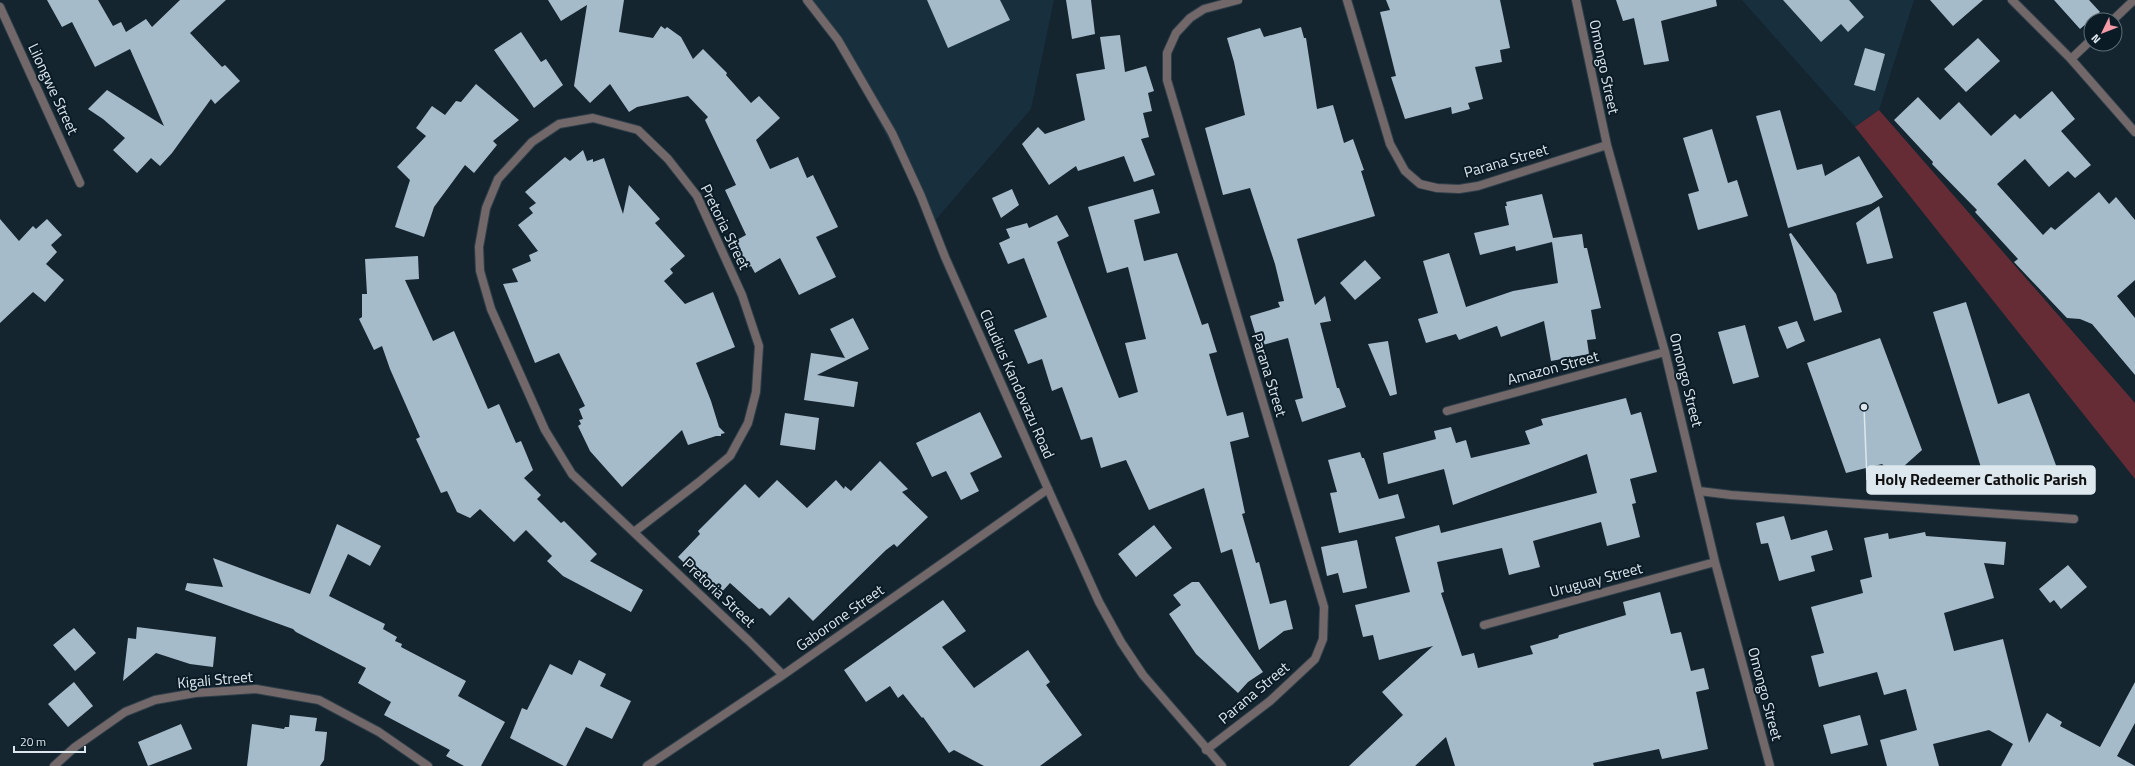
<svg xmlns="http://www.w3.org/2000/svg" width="2135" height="766" font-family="'Titillium Web',sans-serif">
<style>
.built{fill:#182f3e}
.green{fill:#652c36}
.building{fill:#a6bbc9}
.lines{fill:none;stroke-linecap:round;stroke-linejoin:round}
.service-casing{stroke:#30404b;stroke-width:10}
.minor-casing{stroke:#30404b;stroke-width:10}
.tertiary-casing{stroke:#30404b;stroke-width:10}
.service{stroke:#736869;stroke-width:8}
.minor{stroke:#736869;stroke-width:8}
.tertiary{stroke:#736869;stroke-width:8}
.labels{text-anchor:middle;stroke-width:4;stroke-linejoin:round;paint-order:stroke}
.street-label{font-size:15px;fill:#dce7ee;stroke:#0b1b26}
.leader{fill:none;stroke:#dce7ee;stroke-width:1.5}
.callout-dot{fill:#dce7ee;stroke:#0b1b26;stroke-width:1.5}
.callout{fill:#dce7ee;stroke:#dce7ee;stroke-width:1.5}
.callout-label{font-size:16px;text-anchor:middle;font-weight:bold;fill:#111}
</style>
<rect width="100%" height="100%" fill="#142530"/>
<!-- built -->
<path class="built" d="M803,0H1054L1031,109L932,224L833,33Z
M1742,0H1914L1879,110L1855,127Z"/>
<!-- green -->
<path class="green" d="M1879,110L2135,403V479L1855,127Z"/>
<!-- building -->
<path class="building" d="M47,0H98L113,26L121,22L126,32L146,19L152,27L180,0H226L190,33L222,67L225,65L240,81L215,104L211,99L172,153L160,166L151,158L137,173L113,150L125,138L103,119L88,109L107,90L164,126L130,49L95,67L72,22L62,27Z
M548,0H624L619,32L653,38L661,26L665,29L667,27L681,37L693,59L703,49L727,73L726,75L751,103L759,96L780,118L756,140L770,169L798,157L807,178L813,175L838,227L816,237L836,277L799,295L780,258L755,273L751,266L746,268L731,243L746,235L725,190L736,185L705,120L708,117L688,96L637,107L629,112L610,84L590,103L574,86L587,5L561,21Z
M927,0H1000L1010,20L948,48Z
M1066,0H1091L1095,34L1072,39Z
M1386,0H1500L1510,48L1500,50L1502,62L1475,67L1483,99L1468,103L1470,109L1452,114L1451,107L1405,119L1391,77L1396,76L1380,12L1390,10Z
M1616,0H1716L1717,6L1661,21L1669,61L1644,65L1634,18L1623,21Z
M1783,0H1849L1864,17L1848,32L1841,24L1821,42Z
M1930,0H1983L1953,26Z
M2054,0H2089L2100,12L2080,29Z
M1301,27L1304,38H1306L1317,109L1333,105L1344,143L1353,139L1364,170L1361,171L1375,216L1297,239L1315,305L1325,296L1331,321L1320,323L1337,388H1339L1346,407L1302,422L1295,400L1303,398L1288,338L1259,346L1250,316L1280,307L1278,302L1284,301L1275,264L1250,188L1223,195L1205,128L1245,115L1234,62L1227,38L1260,28L1264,37Z
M521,32L541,62L546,59L563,85L534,108L494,50Z
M1120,35L1125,72L1146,66L1154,91L1148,93L1152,111L1143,113L1149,137L1141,139L1155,175L1134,182L1124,156L1078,171L1076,166L1049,185L1022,144L1038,127L1045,134L1085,120L1076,74L1105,69L1100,37Z
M1978,38L2000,61L1966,92L1944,69Z
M1865,48L1885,54L1875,91L1854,85Z
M476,84L519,120L493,141L497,145L474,173L465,165L434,207L424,237L395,227L410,180L397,167L426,136L416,128L432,106L445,115L456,101L461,102Z
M2052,91L2075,119L2061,131L2091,165L2075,178L2068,171L2049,187L2025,159L1997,184L2043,235L2051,227L2055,230L2099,192L2109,204L2116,197L2135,220V280L2117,296L2135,318V375L2092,324L2080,319L2067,318L2065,316L2014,262L2018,259L1975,212L1977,210L1932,164L1933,162L1894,120L1918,97L1940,120L1959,102L1991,136L2015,114L2020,119Z
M1780,110L1797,170L1822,164L1825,176L1859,156L1883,197L1871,204L1788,228L1756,116Z
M1712,129L1728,183L1737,180L1748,216L1698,230L1688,194L1699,191L1683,138Z
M583,150L587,161L593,159V162L604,158L623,214L629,185L660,219L655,223L685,256L670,269L673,273L664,281L685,304L713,292L735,347L696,363L711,401L719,427L725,433L721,434V436H716L688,445L682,430L622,487L590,451L578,426L581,424L579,420L583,419L579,409L585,406L559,353L535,363L503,284L518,282L512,269L531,261L529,255L538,251L518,225L533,213L529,208L536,203L525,192L565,157L570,161Z
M1012,189L1019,205L1001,218L992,198Z
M1153,189L1160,213L1134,220L1144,261L1177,253L1202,325L1208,323L1217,352L1209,354L1227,416L1243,412L1249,437L1230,442L1245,513L1242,514L1256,563L1259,562L1270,604L1286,600L1293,629L1284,631L1259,650L1232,549L1221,553L1204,488L1149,510L1126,460L1101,468L1092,437L1081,440L1062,387L1052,391L1042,359L1028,364L1014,330L1047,317L1024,258L1008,264L999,243L1010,238L1006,229L1027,223L1029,228L1057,215L1069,236L1057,242L1119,398L1138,392L1125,343L1146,339L1128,267L1107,273L1088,207Z
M1542,194L1553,238L1582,234L1584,248H1587L1601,308L1591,310L1596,339L1587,340L1589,354L1551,361L1544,321L1501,337L1497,326L1459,340L1456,334L1426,343L1418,319L1438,313L1423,261L1449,253L1466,307L1513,291L1558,283L1552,242L1516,251L1515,246L1480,255L1474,233L1509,225L1505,206H1507L1506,202Z
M1879,206L1893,258L1867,264L1856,223Z
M0,219L19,241L33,226L36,229L47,219L62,235L51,245L57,252L46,264L64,280L45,302L33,292L0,323Z
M1791,233L1836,294L1842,312L1814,321L1789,234Z
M418,256L419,279L405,280L433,341L454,331L488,409L499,404L516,443L521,441L533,470L524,478L541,495L537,499L561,523L564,521L597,554L590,561L643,590L631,612L563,576L547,561L552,556L526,530L514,542L480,509L470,518L457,512L447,491L441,493L416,439L420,437L390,369L382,346L374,350L359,319L362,317V294H367L365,259Z
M1365,260L1381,278L1355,300L1340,283Z
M1966,302L1998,404L2029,393L2060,476L2033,486L2029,474L1987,487L1933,312Z
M853,318L869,349L817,375L858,382L854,407L804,400L811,353L845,358L830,329Z
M1797,321L1805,341L1787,349L1778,327Z
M1745,325L1759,377L1733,384L1718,332Z
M1880,338L1922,450L1894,475L1882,464L1846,473L1807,363Z
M1388,341L1397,394L1390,396L1368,344Z
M1626,398L1631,415L1641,412L1657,472L1630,479L1636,503L1632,504L1640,537L1607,546L1601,522L1533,541L1540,567L1509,575L1502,548L1437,562L1444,592L1441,593L1462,656L1474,653L1478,668L1533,654L1530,646L1558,638L1559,635L1626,615L1623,602L1660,592L1671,634L1681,632L1691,671L1704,668L1709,689L1696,692L1708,749L1662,759L1659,749L1593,763L1594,766H1455L1446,737L1415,766H1349L1403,715L1382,692L1433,646L1379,660L1373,635L1363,637L1355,605L1410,592L1395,537L1439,525L1441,533L1597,493L1587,454L1453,505L1444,469L1388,484L1383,453L1436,439L1434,431L1451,427L1456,443L1466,440L1471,458L1530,444L1525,431L1543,425L1541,419Z
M980,412L1002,457L970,473L979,491L961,500L946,471L932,477L916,443Z
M785,413L819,418L815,450L780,445Z
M1360,452L1362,458H1364L1379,499L1398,494L1405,518L1339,533L1330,493L1337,492L1328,460Z
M880,461L908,489L902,492L928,517L897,547L894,544L886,550L813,621L789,597L770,616L762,608L759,609L730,583L718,596L678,557L700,534L698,531L745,484L759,498L777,480L807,508L836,480L844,489L845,486L851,491Z
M1784,516L1791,540L1827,530L1833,550L1811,556L1815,571L1779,581L1768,543L1761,544L1756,523Z
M337,524L381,546L370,566L348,554L329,596L385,624L383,629L397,637L395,641L402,644L401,647L466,681L458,696L505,722L481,766H464L446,756L450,750L384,715L391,702L358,683L366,668L296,632L293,629L185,590L187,583L223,587L213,558L310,594Z
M1154,525L1172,548L1136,577L1118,554Z
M1925,532L1926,536L2006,542L2004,565L1984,563L1994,598L1944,613L1954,651L2003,639L2029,743L2047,713L2062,722L2060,726L2100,747L2135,682V723L2117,756L2135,766H2001L2013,744L1989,730L1933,744L1939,766H1887L1880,740L1917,730L1906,689L1884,695L1877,672L1819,687L1811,656L1824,653L1811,607L1863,593L1860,580L1872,577L1864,538L1888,533L1889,539Z
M1357,540L1367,588L1343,593L1338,573L1327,576L1321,547Z
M2068,565L2087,587L2061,609L2054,600L2050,603L2039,589Z
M1192,582H1199L1263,672L1248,682L1238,693L1196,654L1169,614L1181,605L1173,595Z
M943,600L966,631L942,647L974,688L1028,650L1050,682L1046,685L1082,735L1040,766H984L954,750L949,753L923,717L922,718L903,694L898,698L890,686L866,702L844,670Z
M137,627L216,637L213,667L190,664L156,653L123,681L128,638L136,639Z
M74,628L96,653L75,671L53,645Z
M579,660L606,674L600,686L631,701L612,739L586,727L566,766H564L510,738L522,708L527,710L550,664L572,675Z
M74,682L93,706L68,727L48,704Z
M290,715L317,718L315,731L327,732L324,760L320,766H247L252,724L284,729L285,727H289Z
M1860,715L1868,745L1831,754L1823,725Z
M181,724L192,749L148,766L138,742Z"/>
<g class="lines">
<!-- service casing -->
<g class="service-casing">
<path id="service" d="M1699,491L1731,495L2074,519"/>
</g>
<!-- minor casing -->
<g class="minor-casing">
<path id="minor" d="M1347,0L1390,144L1405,171L1420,184L1437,188L1459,189L1478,186L1607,145
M1576,0L1607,145L1665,352L1715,562L1770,766
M2012,0L2071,59L2135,132
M0,7L80,183
M2113,20L2134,0
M2071,59L2091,40
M1447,411L1665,352
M634,532L699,482L730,456L748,423L756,392L759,346L742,295L697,196L668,159L638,130L593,118L559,124L532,142L498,179L486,208L479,247L480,271L491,309L545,430L572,474L749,641L783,675
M1484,625L1715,562
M1206,750L1270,701L1315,659L1323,639L1324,607L1167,80V53L1176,33L1190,18L1204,9L1238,0
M54,766L75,747L125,712L155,700L195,693L256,689L319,700L379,732L428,766
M647,766L783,675L1048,489"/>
</g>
<!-- tertiary casing -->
<g class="tertiary-casing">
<path id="tertiary" d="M807,0L838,40L892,133L921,196L945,257L1048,489L1099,602L1121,642L1143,675L1222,766"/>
</g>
<!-- service -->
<use href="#service" class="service"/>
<!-- minor -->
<use href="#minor" class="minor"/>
<!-- tertiary -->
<use href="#tertiary" class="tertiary"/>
</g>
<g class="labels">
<!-- street labels -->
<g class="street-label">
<text transform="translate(1604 67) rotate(78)" y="5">Omongo Street</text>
<text transform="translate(53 89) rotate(65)" y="5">Lilongwe Street</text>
<text transform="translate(1506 161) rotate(-16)" y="5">Parana Street</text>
<text transform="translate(725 227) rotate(64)" y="5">Pretoria Street</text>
<text transform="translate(1553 368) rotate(-15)" y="5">Amazon Street</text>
<text transform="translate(1269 375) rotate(73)" y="5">Parana Street</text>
<text transform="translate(1686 380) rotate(76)" y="5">Omongo Street</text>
<text transform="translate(1017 384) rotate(66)" y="5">Claudius Kandovazu Road</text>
<text transform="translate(1596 580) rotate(-15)" y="5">Uruguay Street</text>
<text transform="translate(719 593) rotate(43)" y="5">Pretoria Street</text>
<text transform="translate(840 618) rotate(-35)" y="5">Gaborone Street</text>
<text transform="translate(215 680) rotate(-5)" y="5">Kigali Street</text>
<text transform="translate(1254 693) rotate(-40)" y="5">Parana Street</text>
<text transform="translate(1765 694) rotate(75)" y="5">Omongo Street</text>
</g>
</g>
<!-- callouts -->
<path class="leader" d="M1864 407L1867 480"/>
<circle class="callout-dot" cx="1864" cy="407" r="4"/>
<rect class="callout" x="1867" y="466" width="228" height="28" rx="4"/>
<g class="callout-label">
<text x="1981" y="485">Holy Redeemer Catholic Parish</text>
</g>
<!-- north arrow -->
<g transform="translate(2103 32) rotate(227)"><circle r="19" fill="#0b1b26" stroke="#5f6d76"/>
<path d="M0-3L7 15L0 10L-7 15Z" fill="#f39aa7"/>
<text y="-6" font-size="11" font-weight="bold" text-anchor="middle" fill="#dce7ee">N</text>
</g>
<!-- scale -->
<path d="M14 746v6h71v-6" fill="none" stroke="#dce7ee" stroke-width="2"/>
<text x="20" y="746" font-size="12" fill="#dce7ee" stroke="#0b1b26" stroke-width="3" paint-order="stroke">20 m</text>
</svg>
